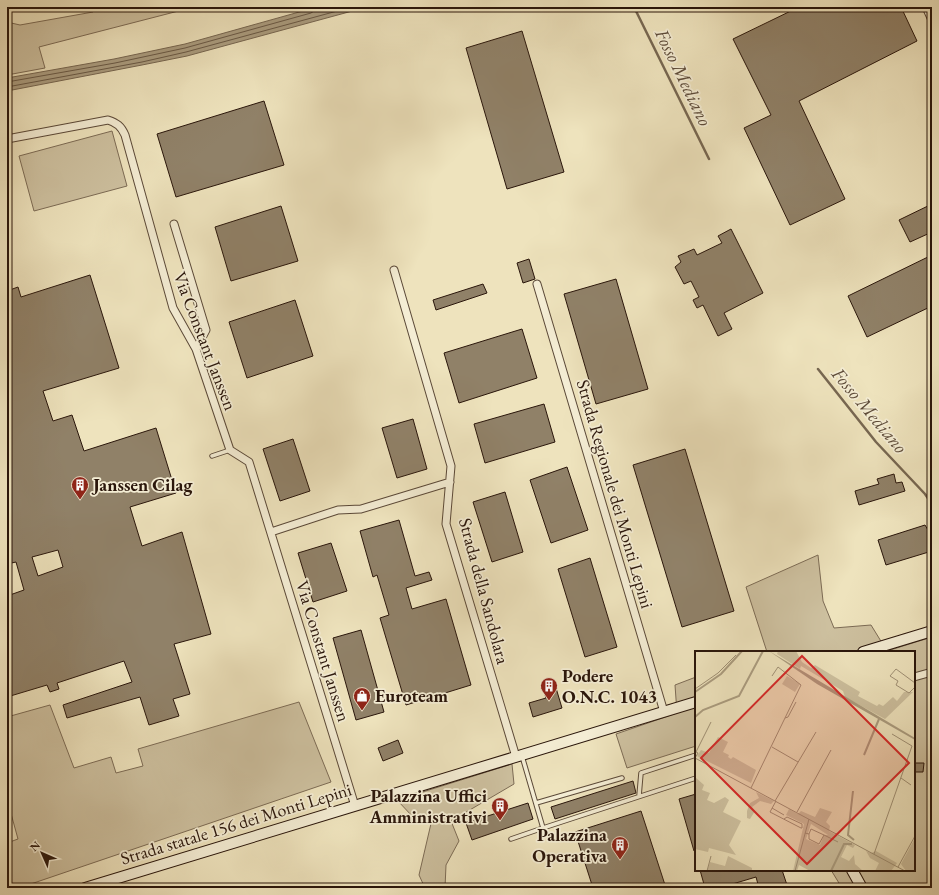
<svg xmlns="http://www.w3.org/2000/svg" width="939" height="895" font-family="'EB Garamond',serif">
<style>
.green{fill:#cdc09f;stroke:#7c6b55}
.water{fill:#ab9d80;stroke:#776751}
.lines{fill:none;stroke-linecap:round;stroke-linejoin:round}
.shore{stroke:#6a5a46;stroke-width:1}
.stream{stroke:#776751;stroke-width:2.5}
.building{fill:#908168;stroke:#2a160b;fill-rule:evenodd}
.lane-casing{stroke:#5b4938;stroke-width:5.5}
.street-casing{stroke:#5b4938;stroke-width:9}
.secondary-casing{stroke:#2a160b;stroke-width:12}
.lane{stroke:#f4edd4;stroke-width:3.5}
.street{stroke:#f4edd4;stroke-width:7}
.secondary{stroke:#f4edd4;stroke-width:10}
.labels{text-anchor:middle;stroke-width:3.5;stroke-linejoin:round;paint-order:stroke}
.street-label{font-size:18px;fill:#2a160b;stroke:#f4edd4}
.poi-label{font-size:18px;font-weight:bold;fill:#2a160b;stroke:#f4edd4;text-anchor:start}
.water-label{font-size:19px;font-style:italic;fill:#5e4c3a;stroke:#f4edd4}
.inset-river{fill:none;stroke:#ab9d80;stroke-width:2}
.inset-road{fill:none;stroke:#a09176;stroke-width:1}
.view{fill:#d62828;fill-opacity:0.15;stroke:#d62828;stroke-width:2}
.inset-edge{fill:none;stroke:#2a160b;stroke-width:2}
</style>
<rect width="100%" height="100%" fill="#eee3bd"/>
<filter id="stains"><feTurbulence type="fractalNoise" baseFrequency=".005" numOctaves="4"/><feColorMatrix values="0 0 0 0 .2 0 0 0 0 .09 0 0 0 0 .02 0 0 0 .5 -.17"/></filter>
<radialGradient id="worn" r=".72"><stop offset=".6" stop-color="#630" stop-opacity="0"/><stop offset="1" stop-color="#630" stop-opacity=".3"/></radialGradient>
<!-- green -->
<path class="green" d="M93,7H194L39,47L45,68L7,75V22L20,25L93,12Z
M112,131L127,186L34,211L19,156Z
M818,555L823,601L834,628L871,625L887,651L932,637V888H842L831,870H914V652H767L746,587Z
M696,677V746L627,768L616,734L677,713L675,685Z
M299,702L331,782L19,888H7V843L18,839L7,799V717L50,705L74,768L111,757L116,773L143,766L138,749Z
M512,764L514,784L451,821L459,841L446,865L445,888H425L419,875L433,815L413,817L397,800Z"/>
<!-- water -->
<path class="water" d="M317,7H367L187,56L142,65L7,91V78L114,59L185,44Z"/>
<g class="lines">
<!-- shore -->
<path class="shore" d="M7,82L115,63L185,48L311,13L314,11L315,7
M7,87L142,62L186,52L352,7"/>
<!-- stream -->
<path class="stream" d="M634,7L709,159
M818,369L876,442L925,494L932,504"/>
</g>
<!-- building -->
<path class="building" d="M799,7H901L917,41L799,101L845,199L790,225L744,128L771,115L733,39Z
M522,31L564,172L507,189L466,48Z
M264,101L284,165L176,197L157,134Z
M932,204V232L910,242L899,220Z
M281,206L298,261L231,281L215,227Z
M731,229L763,293L724,313L732,329L718,336L703,305L697,308L693,300L699,297L691,281L684,284L675,267L681,262L678,256L694,249L697,255L722,243L718,236Z
M932,255V306L867,337L848,296Z
M529,259L535,279L523,283L517,263Z
M90,275L119,368L43,391L53,421L72,415L84,451L156,428L176,493L130,507L142,546L182,532L211,634L174,644L190,694L173,699L179,716L149,725L140,697L67,718L63,705L132,682L124,661L57,683L59,689L50,692L47,685L7,697V596L24,590L16,562L7,564V291L18,287L21,297ZM58,550L63,567L38,576L32,557Z
M616,279L648,389L596,404L564,294Z
M483,284L487,293L436,310L433,300Z
M295,300L313,356L247,378L229,322Z
M522,329L537,378L459,403L444,353Z
M544,404L555,442L485,463L474,424Z
M413,419L427,469L397,478L382,428Z
M293,439L310,491L280,501L263,449Z
M685,449L734,611L682,627L633,465Z
M567,467L588,530L551,543L530,480Z
M894,474L896,483L902,482L905,491L859,505L855,491L879,484L877,479Z
M505,492L523,552L492,562L473,502Z
M399,520L415,576L429,572L432,580L406,588L412,609L446,599L471,685L406,705L380,618L389,615L377,575L373,577L360,531Z
M925,525L928,530L932,529V551L886,565L878,540Z
M331,543L347,591L313,602L298,553Z
M590,558L617,647L585,657L558,569Z
M361,630L384,712L356,720L333,638Z
M556,688L562,708L533,717L529,703L546,698L544,691Z
M398,740L403,753L383,761L378,748Z
M914,763H924L923,772H914Z
M633,781L636,793L555,819L551,807Z
M696,794V851H694L679,799Z
M528,803L533,819L472,840L466,823Z
M641,811L666,888H593L575,832Z
M700,870H782L788,888H759L756,877L719,888H705Z"/>
<g class="lines">
<!-- lane casing -->
<g class="lane-casing">
<path id="lane" d="M212,456L230,450
M522,756L543,828L696,778
M639,796L641,773L696,755
M536,803L622,778
M511,839L543,828"/>
</g>
<!-- street casing -->
<g class="street-casing">
<path id="street" d="M926,7L932,20
M7,139L108,120C117,123 121,126 125,135L173,308L196,349L230,450L249,462L355,806
M174,224L206,330L196,349
M394,270L451,466L446,524L516,757
M537,284L664,712
M271,532L338,510L361,509L450,482
M914,677L932,672"/>
</g>
<!-- secondary casing -->
<g class="secondary-casing">
<path id="secondary" d="M863,652L932,631
M852,870L862,888
M85,888L696,702"/>
</g>
<!-- lane -->
<use href="#lane" class="lane"/>
<!-- street -->
<use href="#street" class="street"/>
<!-- secondary -->
<use href="#secondary" class="secondary"/>
</g>
<!-- icons -->
<defs>
<g id="building-pin" transform="scale(0.9)"><path d="M0 17L-7.5 6A9.5 9.5 0 1 1 7.5 6Z" fill="#8f2418" stroke="#f4edd4"/><path d="M-4-6H4V6H1V3H-1V6H-4ZM-2.5-4.3h1.7v1.8h-1.7ZM.8-4.3h1.7v1.8H.8ZM-2.5-1h1.7V.8h-1.7ZM.8-1h1.7V.8H.8Z" fill="#fff"/></g>
<g id="shop-pin" transform="scale(0.9)"><path d="M0 17L-7.5 6A9.5 9.5 0 1 1 7.5 6Z" fill="#8f2418" stroke="#f4edd4"/><path d="M-5-2.5h2.3a2.7 3.5 0 0 1 5.4 0H5L5.5 6h-11ZM-1.5-2.5h3a1.5 2.3 0 0 0-3 0Z" fill="#fff"/></g>
</defs>
<g fill-rule="evenodd">
<use href="#building-pin" x="80" y="485"/>
<use href="#building-pin" x="549" y="686"/>
<use href="#shop-pin" x="362" y="696"/>
<use href="#building-pin" x="500" y="806"/>
<use href="#building-pin" x="620" y="845"/>
</g>
<g class="labels">
<!-- street labels -->
<g class="street-label">
<text transform="translate(205 341) rotate(69)" y="6">Via Constant Janssen</text>
<text transform="translate(615 494) rotate(74)" y="6">Strada Regionale dei Monti Lepini</text>
<text transform="translate(484 591) rotate(75)" y="6">Strada della Sandolara</text>
<text transform="translate(323 651) rotate(73)" y="6">Via Constant Janssen</text>
<text transform="translate(236 824) rotate(-17)" y="6">Strada statale 156 dei Monti Lepini</text>
</g>
<!-- poi labels -->
<g class="poi-label">
<text x="93" y="491">Janssen Cilag</text>
<text x="562" y="682">Podere<tspan x="562" dy="21">O.N.C. 1043</tspan></text>
<text x="375" y="702">Euroteam</text>
<text x="487" y="802" text-anchor="end">Palazzina Uffici<tspan x="487" dy="21">Amministrativi</tspan></text>
<text x="607" y="841" text-anchor="end">Palazzina<tspan x="607" dy="21">Operativa</tspan></text>
</g>
<!-- water labels -->
<g class="water-label">
<text transform="translate(684 77) rotate(64)" y="7">Fosso Mediano</text>
<text transform="translate(870 410) rotate(50)" y="7">Fosso Mediano</text>
</g>
</g>
<!-- overview -->
<g transform="translate(695 651)">
<rect width="220" height="220" fill="#eee3bd"/>
<path d="M83,0H101L107,11L116,17L120,14L165,41L163,45L182,55L184,53L188,55L198,46L202,50L209,41H218L190,68L150,46L148,40L106,15L105,18L82,3ZM92,25L105,33L100,41L87,33ZM23,86L33,91L28,101L34,104L33,106L36,108L38,106L61,119L56,132L2,105L6,99L14,102ZM0,126L9,134L7,139L15,142L12,149L19,152L30,146L34,149L28,161L46,170L34,194L41,204L14,197L13,201L0,198ZM61,141L79,150L76,153L65,150L57,156L60,160L55,168L52,167V160L55,152L64,147ZM125,157L137,161L131,171L135,175L134,180L160,194L158,197L152,194L146,206L154,210L159,204L160,213L168,220H115L104,214L102,220H98L109,173L91,164L94,158L103,163L106,160L120,166ZM116,173L133,184H129L125,194L111,188ZM220,187V220H211L206,213ZM171,200L176,202L181,200L202,212L196,220H180L184,212L175,207ZM33,205L57,217V220H12L15,211L30,215Z" fill="#cdc09f" fill-rule="evenodd"/>
<path d="M74,0L220,87V89L122,33Z" fill="#ab9d80"/>
<path class="inset-river" d="M0,41L26,23L47,0M0,66L8,59L44,45L68,0M169,104L184,68M158,140L153,184L159,189M136,220L149,193H157"/>
<path class="inset-road" d="M220,32L201,18L195,25L203,30L201,34L214,42L220,36M0,38L23,22L41,4M90,67L93,66L101,51M77,96L103,111M0,107L3,102L1,101L16,71M0,107L210,220M206,127L216,134M56,137L106,34L83,16L77,25M80,150L121,81M81,150L75,161L106,177H107V173L92,166L89,168M77,157L89,164M102,161L136,99M110,182L114,183L116,178L129,184L124,193L114,188V183M129,184L143,191M179,203L217,95L197,83M203,216L220,185M12,220L16,205M100,220L114,168"/>
<path class="view" d="M107,5L214,112L112,213L6,107Z"/>
<rect width="220" height="220" class="inset-edge"/>
</g>
<!-- margin -->
<rect width="939" height="895" fill="none" stroke="#eee3bd" stroke-width="24"/>
<rect x="8" y="8" width="923" height="879" fill="none" stroke="#2a160b" stroke-width="2"/>
<rect x="12" y="12" width="915" height="871" fill="none" stroke="#2a160b"/>
<!-- north arrow -->
<g transform="translate(42 853) rotate(315)" stroke="#f4edd4" stroke-width="3" paint-order="stroke">
<path d="M0-3L7 15L0 10L-7 15Z" fill="#2a160b"/>
<text y="-6" font-size="11" font-weight="bold" text-anchor="middle" fill="#2a160b">N</text>
</g>
<rect width="100%" height="100%" filter="url(#stains)"/>
<rect width="100%" height="100%" fill="url(#worn)"/>
</svg>
